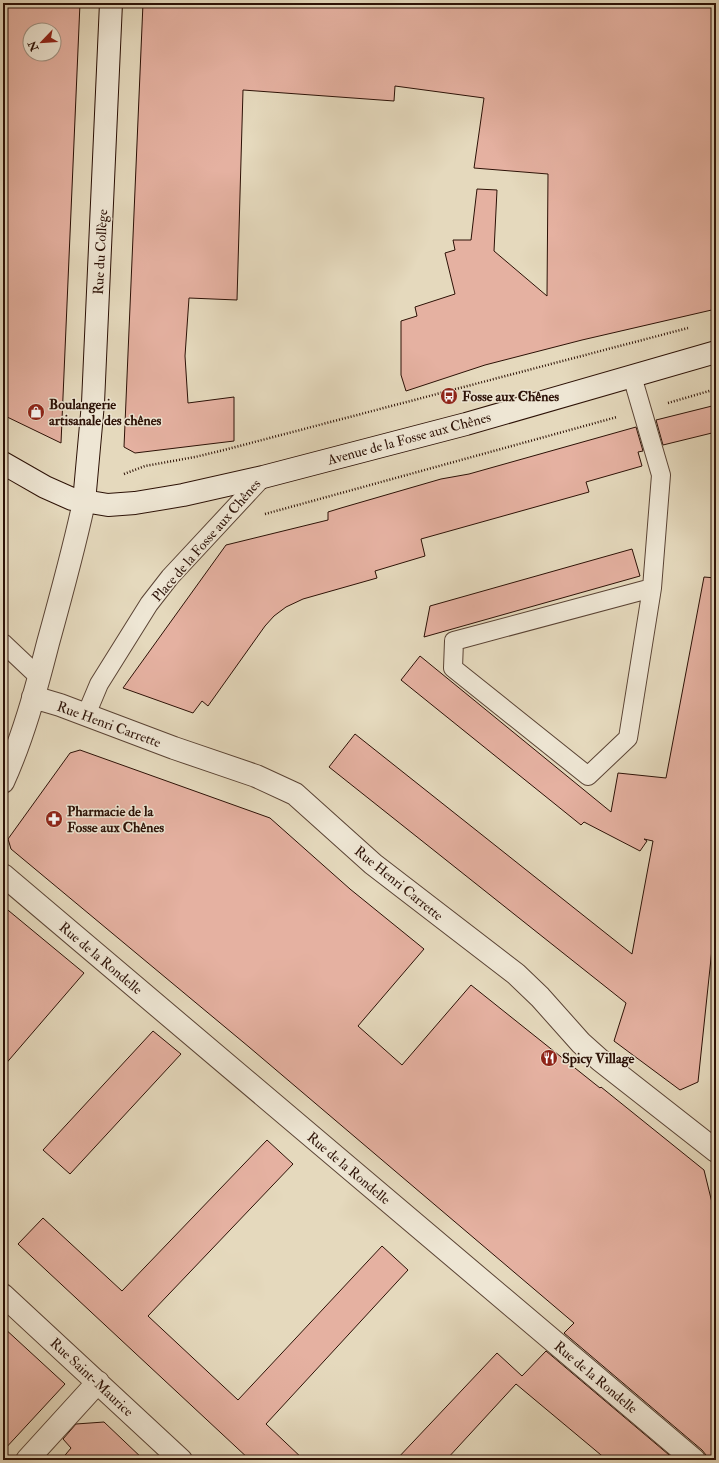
<svg xmlns="http://www.w3.org/2000/svg" width="719" height="1463" font-family="'IM FELL Double Pica',serif">
<style>
.building{fill:#e5b1a1;stroke:#2c1106;fill-rule:evenodd}
.lines{fill:none;stroke-linecap:round;stroke-linejoin:round}
.lane-casing{stroke:#5a4334;stroke-width:20}
.street-casing{stroke:#5a4334;stroke-width:24}
.secondary-casing{stroke:#2c1106;stroke-width:24}
.path{stroke:#2c1106;stroke-width:2.5;stroke-dasharray:1 2;stroke-linecap:butt}
.lane{stroke:#eee6d4;stroke-width:18}
.street{stroke:#eee6d4;stroke-width:22}
.secondary{stroke:#eee6d4;stroke-width:22}
.labels{text-anchor:middle;stroke-width:3;stroke-linejoin:round;paint-order:stroke}
.street-label{font-size:14px;fill:#2c1106;stroke:#eee6d4}
.poi-label{font-size:14px;font-weight:bold;fill:#2c1106;stroke:#eee6d4;text-anchor:start}
</style>
<rect width="100%" height="100%" fill="#e5d9bd"/>
<filter id="stains"><feTurbulence type="fractalNoise" baseFrequency=".005" numOctaves="4"/><feColorMatrix values="0 0 0 0 .2 0 0 0 0 .09 0 0 0 0 .02 0 0 0 .5 -.17"/></filter>
<radialGradient id="worn" r=".72"><stop offset=".6" stop-color="#630" stop-opacity="0"/><stop offset="1" stop-color="#630" stop-opacity=".3"/></radialGradient>
<!-- building -->
<path class="building" d="M3,3H80L61,443L3,415ZM30,30H54V54H30Z
M143,3H716V309L582,340L485,365L406,391L401,375V321L417,316L415,307L455,294L445,253L455,250L453,240H471L477,189L497,190L494,251L547,296L548,174L474,168L484,98L395,86L394,101L243,90L237,300L189,298L185,356L188,403L234,397V441L135,453L124,447Z
M716,405V432L663,445L656,420Z
M636,427L643,451L638,452L642,466L586,482L589,492L421,539L425,556L375,571L377,578L303,599L286,607L274,616L265,626L208,706L202,701L193,713L123,688L226,545L328,520V512L341,508L441,479L469,474Z
M632,549L640,576L424,637L430,606Z
M704,577L716,578V911L698,1082L680,1090L614,1041L626,1003L329,767L355,734L632,954L653,841L644,839L647,841L640,851L584,822L581,825L401,680L420,656L611,812L618,773L666,778Z
M80,750L270,818L350,889L424,949L358,1026L402,1065L471,985L600,1088L601,1087L704,1170L716,1219V1460H706V1455L702,1450L564,1333L574,1323L249,1047L11,849L8,839L70,753Z
M3,906L84,973L3,1067Z
M153,1031L181,1054L70,1174L43,1150Z
M267,1140L293,1164L148,1316L238,1400L382,1246L408,1270L266,1424L304,1460H250L18,1244L43,1218L122,1291Z
M3,1327L65,1384L3,1451Z
M546,1351L675,1460H607L516,1384L446,1460H396L497,1353L522,1376Z
M104,1422L144,1460H61L71,1448L63,1439L76,1424Z"/>
<g class="lines">
<!-- lane casing -->
<g class="lane-casing">
<path id="lane" d="M632,376L661,475L652,588L628,738L588,776L453,668L454,641L652,588
M3,643L39,677
M86,715L99,684L149,604L170,577L263,477"/>
</g>
<!-- street casing -->
<g class="street-casing">
<path id="street" d="M33,697L60,705L174,748L256,776L295,794L373,864L516,974L540,997L581,1043L600,1060L716,1151
M3,782C23,738 36,690 48,643C61,596 74,549 84,502
M3,875L694,1460
M3,1295L181,1460
M27,1460L98,1382"/>
</g>
<!-- secondary casing -->
<g class="secondary-casing">
<path id="secondary" d="M3,463L45,487L72,499L108,505L135,503L183,495L263,477L466,424L716,352
M84,502L93,403L111,3"/>
</g>
<!-- path -->
<path class="path" d="M668,403L716,389
M124,474L145,466L195,457L224,450L688,328
M265,514L617,417"/>
<!-- lane -->
<use href="#lane" class="lane"/>
<!-- street -->
<use href="#street" class="street"/>
<!-- secondary -->
<use href="#secondary" class="secondary"/>
</g>
<!-- icons -->
<defs>
<g id="bus-disc" transform="scale(0.9)"><circle r="9.5" fill="#8f2418" stroke="#eee6d4"/><path d="M-5-6H5V4H4V6H2V4H-2V6H-4V4H-5ZM-3.5-4V0h7V-4ZM-3.5 1.2v1.5H-2V1.2ZM2 1.2v1.5H3.5V1.2Z" fill="#fff"/></g>
<g id="shop-disc" transform="scale(0.9)"><circle r="9.5" fill="#8f2418" stroke="#eee6d4"/><path d="M-5-2.5h2.3a2.7 3.5 0 0 1 5.4 0H5L5.5 6h-11ZM-1.5-2.5h3a1.5 2.3 0 0 0-3 0Z" fill="#fff"/></g>
<g id="pharmacy-disc" transform="scale(0.9)"><circle r="9.5" fill="#8f2418" stroke="#eee6d4"/><path d="M-2-6h4v4h4v4h-4v4h-4v-4h-4v-4h4Z" fill="#fff"/></g>
<g id="restaurant-disc" transform="scale(0.9)"><circle r="9.5" fill="#8f2418" stroke="#eee6d4"/><path d="M-5-6h1v4h1v-4h1v4h1v-4h1v5L-1.5 .5V6h-2V.5L-5-1ZM5-6V6H3V1.5H1.5Q1.5-4 5-6Z" fill="#fff"/></g>
</defs>
<g fill-rule="evenodd">
<use href="#bus-disc" x="449" y="396"/>
<use href="#shop-disc" x="36" y="412"/>
<use href="#pharmacy-disc" x="54" y="819"/>
<use href="#restaurant-disc" x="549" y="1058"/>
</g>
<g class="labels">
<!-- street labels -->
<g class="street-label">
<text transform="translate(100 252) rotate(-87)" y="5">Rue du Collège</text>
<text transform="translate(409 438) rotate(-15)" y="5">Avenue de la Fosse aux Chênes</text>
<text transform="translate(206 540) rotate(-49)" y="5">Place de la Fosse aux Chênes</text>
<text transform="translate(109 724) rotate(20)" y="5">Rue Henri Carrette</text>
<text transform="translate(399 883) rotate(39)" y="5">Rue Henri Carrette</text>
<text transform="translate(101 958) rotate(40)" y="5">Rue de la Rondelle</text>
<text transform="translate(349 1168) rotate(40)" y="5">Rue de la Rondelle</text>
<text transform="translate(92 1377) rotate(43)" y="5">Rue Saint-Maurice</text>
<text transform="translate(596 1377) rotate(40)" y="5">Rue de la Rondelle</text>
</g>
<!-- poi labels -->
<g class="poi-label">
<text x="462" y="401">Fosse aux Chênes</text>
<text x="49" y="409">Boulangerie<tspan x="49" dy="16">artisanale des chênes</tspan></text>
<text x="67" y="816">Pharmacie de la<tspan x="67" dy="16">Fosse aux Chênes</tspan></text>
<text x="562" y="1063">Spicy Village</text>
</g>
</g>
<!-- margin -->
<rect width="719" height="1463" fill="none" stroke="#e5d9bd" stroke-width="16"/>
<rect x="4" y="4" width="711" height="1455" fill="none" stroke="#2c1106" stroke-width="2"/>
<rect x="8" y="8" width="703" height="1447" fill="none" stroke="#2c1106"/>
<!-- north arrow -->
<g transform="translate(42 42) rotate(245)"><circle r="19" fill="#eee6d4" stroke="#a09182"/>
<path d="M0-3L7 15L0 10L-7 15Z" fill="#8f2418"/>
<text y="-6" font-size="11" font-weight="bold" text-anchor="middle" fill="#2c1106">N</text>
</g>
<rect width="100%" height="100%" filter="url(#stains)"/>
<rect width="100%" height="100%" fill="url(#worn)"/>
</svg>
